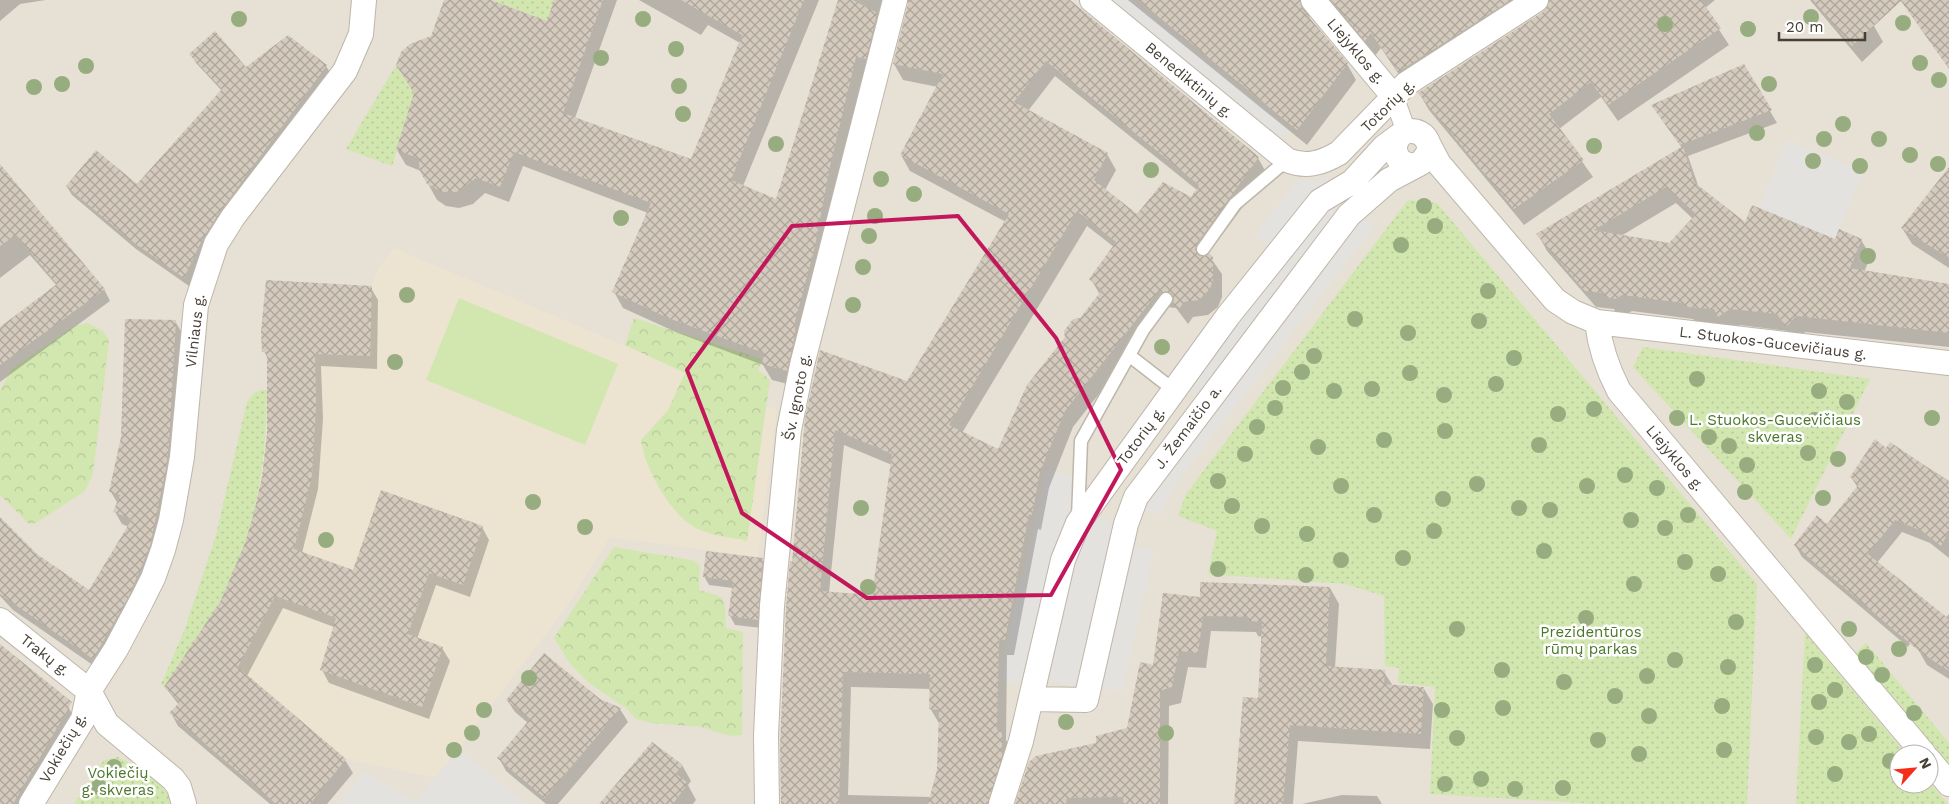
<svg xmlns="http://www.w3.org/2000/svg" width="1949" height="804" font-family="'Work Sans',sans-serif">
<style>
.residential{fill:#e7e0d5;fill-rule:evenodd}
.education{fill:#ece3d1}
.green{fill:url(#green-dots)}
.forest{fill:url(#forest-crowns)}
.pitch{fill:#d2e7b0}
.parking{fill:#e4e2df}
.shadow{fill:#0003;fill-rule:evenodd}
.building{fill:url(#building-cross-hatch);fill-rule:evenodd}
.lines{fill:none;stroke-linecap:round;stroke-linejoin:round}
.service-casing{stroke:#beb6aa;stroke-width:15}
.pedestrian-casing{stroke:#beb6aa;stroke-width:21}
.minor-casing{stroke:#beb6aa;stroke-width:26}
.service{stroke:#fff;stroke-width:12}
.pedestrian{stroke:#fff;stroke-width:19}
.minor{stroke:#fff;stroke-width:24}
.tree{fill:#97ad7f}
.marked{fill:none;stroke:#c2185b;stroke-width:4;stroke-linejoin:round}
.labels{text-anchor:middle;stroke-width:5;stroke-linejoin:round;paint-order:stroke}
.street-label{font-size:15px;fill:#463f36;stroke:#fff}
.park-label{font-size:15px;fill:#4c772a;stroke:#fff}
</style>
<defs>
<pattern id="green-dots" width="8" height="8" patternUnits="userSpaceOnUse" patternTransform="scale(1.25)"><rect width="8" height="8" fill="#d2e7b0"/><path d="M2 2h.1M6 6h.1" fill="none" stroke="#b6c798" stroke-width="1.8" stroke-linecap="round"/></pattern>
<pattern id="forest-crowns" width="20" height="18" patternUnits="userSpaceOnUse" patternTransform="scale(1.25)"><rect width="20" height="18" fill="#d2e7b0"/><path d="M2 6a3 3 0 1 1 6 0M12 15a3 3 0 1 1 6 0" fill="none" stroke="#b6c798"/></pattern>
<pattern id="building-cross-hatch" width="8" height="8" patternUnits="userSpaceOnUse" patternTransform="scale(1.25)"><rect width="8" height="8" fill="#d4cabd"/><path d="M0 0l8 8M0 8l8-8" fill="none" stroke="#aea59a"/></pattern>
</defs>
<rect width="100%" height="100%" fill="#f3efe7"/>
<!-- residential -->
<path class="residential" d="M0,0H1949V804H0ZM1899,754H1929V784H1899Z"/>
<!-- education -->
<path class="education" d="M394,248L777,410L758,557L610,537L568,605L436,778L346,759L310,804H276L169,713L180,701L164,687L187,655L267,390V352L262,327L266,280L371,286L380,266Z"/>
<!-- green -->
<path class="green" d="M491,0H554L547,21Z
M396,65L407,83L416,88L392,166L346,149Z
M1408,200L1437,203L1757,584L1747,804H1599L1430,794L1435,687L1398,683L1399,668L1385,666L1384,596L1345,584L1208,574L1217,531L1178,516L1186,494Z
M1643,347L1870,379L1791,539L1633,367Z
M260,390H267C267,463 256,536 221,601C205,631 184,659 164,687L161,684L184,631L216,535L247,402L254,393Z
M1805,633L1906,754H1899V784H1929V782L1948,804H1796Z
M1866,643L1949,743V766L1855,653Z
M118,757C138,767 159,779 171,799L170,804H74L104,760Z"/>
<!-- forest -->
<path class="forest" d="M634,318L762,359L758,370L770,380L747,541C731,537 712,536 698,529C672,518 644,467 641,440L668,410L685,373L625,345Z
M87,323L103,331L109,340L93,474L85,491L36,523L29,524L0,495V390L12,369L75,326Z
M614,547L692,560L700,565L699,590C730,598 724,597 726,628L743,632L742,735L730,736L701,727L651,723L636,719L626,708L589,683L570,664L554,638Z"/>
<!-- pitch -->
<path class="pitch" d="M459,298L618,364L585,445L426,380Z"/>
<!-- parking -->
<path class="parking" d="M1100,0H1132L1291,131L1272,142Z
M1787,140L1863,171L1835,239L1759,208Z
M1332,175L1272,249L1255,235L1298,180L1309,182Z
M1329,206L1338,213L1195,397L1187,389Z
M1359,219L1376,224L1174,486L1161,515L1140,509Z
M1047,470L1077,478L1028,682H1003L1006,647Z
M1094,518L1116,523L1078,686L1049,681L1081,530Z
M1131,546L1154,550L1122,692L1098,686Z
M459,750L526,804H339L364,772L414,802Z"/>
<!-- shadow -->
<path class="shadow" d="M0,0H46L20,4L0,21Z
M446,0H487L547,22L555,0H617L575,118L692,161L740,43L708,25L701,35L639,0H819L743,186L777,201L839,0H1069L1258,158L1267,174L1208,254L1222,274V297L1218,307L1208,315L1193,317L1188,324L1176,308L1167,307L1073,427L1049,488L1041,530L1038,529L1014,655H1007L1006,740L1010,747L1000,804H781L793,563L807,418L907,382L1006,222L910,171L901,155L938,87L903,80L894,64L910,3L900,2L795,386L772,380L763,365L678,333L623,308L614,292L648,213L523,166L509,202L485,193L473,204L459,208L446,206L437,200L421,171L406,165L397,150ZM1055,76L1197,190L1192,199L1137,216L1105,190L1116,170L1107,154L1028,111ZM1087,226L1114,247L1091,279L1100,295L1081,319L999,451L962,433ZM844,445L892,465L873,597L829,593ZM851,687L931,689L930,708L940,725L938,770L931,797L848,795Z
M1128,0H1715L1705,8L1729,45L1618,121L1601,97L1559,129L1593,177L1524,225L1429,110L1419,93L1544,12L1549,4L1546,2L1408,88L1381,48L1375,56L1309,13L1310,20L1347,64L1356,80L1307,145Z
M1810,0H1852L1874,26L1883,42L1862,62Z
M191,54L246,69L326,66L331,74L206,249L189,286L136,249L72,195L67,187L137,186L222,91L196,63Z
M1743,65L1777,123L1688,156L1699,188L1746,224L1836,240H1861L1871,256L1864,272L1949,285V347L1805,332L1796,342L1788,331L1740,325L1729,333L1697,323L1693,319L1632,311L1626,315L1616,313L1614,309L1596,307L1547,251L1538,234L1682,148L1660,117ZM1676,203L1693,219L1670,245L1621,236Z
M0,166L104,289L110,301L0,382V328L57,286L30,255L0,278Z
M1949,179V268L1912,244L1902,228Z
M371,288L378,300L377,369L321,366L323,419L318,489L302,553L354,571L482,527L489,540L470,597L436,585L417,639L442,648L450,661L429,719L329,683L322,670L334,627L283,608L247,676L345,760L353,773L327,804H270L178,726L171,713L179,705L165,687L222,601L246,544L263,477L268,433V359L264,351Z
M175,321L182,333L173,481L159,547L100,670L13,610L0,596V519L36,555L89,592L129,527L122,524L115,512L118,504L111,492Z
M1891,444L1949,481V558L1930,543L1902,532L1877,563L1928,610L1908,647L1802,557L1795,545L1828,526L1858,488L1851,477L1887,450Z
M762,559L767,568L762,628L735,625L730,616L733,588L709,585L704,576Z
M1330,588L1339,604L1335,668L1384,672L1393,686L1424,689L1433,704L1430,749L1298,741L1293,804H1235L1259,699L1262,637L1258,636L1256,632L1211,631L1206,668L1188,667L1181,703L1169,706L1168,804H1015L1098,744L1128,729L1154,666L1201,598Z
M1949,614V679L1927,665L1919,651Z
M0,650L69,708L75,720L26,804H0Z
M507,700H600L620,709L628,722L558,804H546L506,771L499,758L528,723L515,712Z
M682,765L691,781L688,785L696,800L693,804H601Z
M1342,795L1377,796L1382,804H1302Z"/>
<!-- building -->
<path class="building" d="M444,0H491L547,21L554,0H603L563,113L691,159L742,35L681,0H804L731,180L776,199L838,0H853L877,13L866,59L856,57L830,166L815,246L795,322V335L787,371L762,364L764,353L668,318L612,292L651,203L514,152L500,187L476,178L457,192H442L427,184L420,171L418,158L396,150L414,93L396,65L401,52L410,44L431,36Z
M909,0H1070L1259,157L1197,243L1195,249L1198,255L1203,257L1210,254L1213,257V281L1209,291L1199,300L1184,302L1179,309L1173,304L1174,299L1171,293L1158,292L1065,411L1040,472L1032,515L1029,514L1005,640L999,639L997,730H1002V756L988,804H928L937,770L939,710L929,709L930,674L843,672L839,804H781L780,746L786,607L790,561L792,562L805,418L820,350L907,381L1009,214L900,155L943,74L893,64ZM1046,61L1199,185L1191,197L1163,182L1137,214L1094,180L1108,153L1014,102ZM1077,211L1116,242L1089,279L1102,290L1080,318L1073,319L1064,331L1065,337L1027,385L998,449L949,425ZM835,430L892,454L872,595L820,591Z
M1138,0H1300L1302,9L1348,63L1297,130Z
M1331,0H1511L1398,72L1371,33L1365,41Z
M1550,0H1701L1721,28L1608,105L1591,82L1549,114L1584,160L1514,209L1418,93L1543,12Z
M1813,0H1949V69L1901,1L1852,46Z
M215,31L246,67L288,35L327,65L221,210L202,240L184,278L130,240L66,186L96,150L137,184L222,89L189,54Z
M1744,64L1772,110L1680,145L1651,105Z
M1683,146L1694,182L1745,222L1752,205L1835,239L1839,229L1862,239L1850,268L1949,284V333L1796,316L1786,327L1777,314L1730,309L1718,317L1714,309L1686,307L1682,303L1622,295L1616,299L1605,297L1603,293L1585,291L1536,234ZM1666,187L1696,214L1669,243L1594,230Z
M0,164L105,289L0,365V327L57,284L16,235L0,246Z
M1949,167V258L1901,228Z
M266,280L372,286L370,356L315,354L316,406L312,476L294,549L353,570L381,490L483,526L463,585L429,573L408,634L443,647L422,707L320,670L336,618L275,596L238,667L346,759L310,804H276L169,713L180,702L164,687L221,600L245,543L254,513L262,477L267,433V352H262L261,332Z
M125,319L176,320L169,443L166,468L150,546L129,596L93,659L0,594V517L37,554L89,590L132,519L113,512L120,495L109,492L121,437Z
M1875,439L1886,448L1890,442L1949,482V531L1941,546L1922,531L1895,520L1868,554L1949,619V671L1921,653L1794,545L1817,515L1827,524L1859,484L1850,477Z
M706,551L763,558L758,620L728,616L733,581L703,577Z
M1200,582L1330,587L1326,666L1385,670L1384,684L1424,687L1421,734L1290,725L1283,804H1234L1243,697L1258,698L1262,622L1248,621V617L1203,616L1198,653L1179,651L1172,687L1160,691V804H1123V797L1067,798L1066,804H1015L1029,762L1036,756L1096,743V736L1127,728L1140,662L1153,665L1163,593L1200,597Z
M0,644L72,702L13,804H0Z
M544,653L600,699L621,708L545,798L497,758L530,719L506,700Z
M652,742L683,765L676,774L688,783L673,804H599Z"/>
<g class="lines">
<!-- service casing -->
<g class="service-casing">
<path id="service" d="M1203,249L1235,204L1287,160
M1130,356L1175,391
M1078,518L1081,441L1143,330L1166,299"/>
</g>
<!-- pedestrian casing -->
<g class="pedestrian-casing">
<path id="pedestrian" d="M1394,97L1406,131"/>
</g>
<!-- minor casing -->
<g class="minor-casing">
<path id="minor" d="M1092,0L1287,160C1306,168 1322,163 1339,153L1406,84L1536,0
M1313,0L1394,97
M1429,145L1439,164L1555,300L1573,312L1597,322L1949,363
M1597,322C1600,348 1607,368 1619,391L1924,754
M0,620L89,691L107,724L173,779L179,787L184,804
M1031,699L1086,700L1126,524L1136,497L1349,215L1389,180L1421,163L1429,152V145C1425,133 1416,129 1404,132C1387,145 1396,168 1417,165
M1929,760L1949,784
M31,804L83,719L89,691L116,649L141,602L153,578L163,550L171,520L182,457L196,305L216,244L233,217L345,71L361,34L364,0
M767,804L766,735L772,606L789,430L802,365L895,0
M1001,804L1021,741L1063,560L1078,523L1228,316L1320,201L1352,182L1384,147L1399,136"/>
</g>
<!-- service -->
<use href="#service" class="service"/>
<!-- pedestrian -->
<use href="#pedestrian" class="pedestrian"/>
<!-- minor -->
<use href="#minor" class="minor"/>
</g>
<!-- trees -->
<g class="tree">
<circle cx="1811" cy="17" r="8"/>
<circle cx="239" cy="19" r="8"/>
<circle cx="643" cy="19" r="8"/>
<circle cx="1903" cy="23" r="8"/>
<circle cx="1665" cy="24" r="8"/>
<circle cx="1748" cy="29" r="8"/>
<circle cx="676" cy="49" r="8"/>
<circle cx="601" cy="58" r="8"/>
<circle cx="1920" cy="63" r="8"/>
<circle cx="86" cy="66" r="8"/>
<circle cx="1939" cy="80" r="8"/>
<circle cx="62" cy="84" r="8"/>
<circle cx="1769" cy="84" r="8"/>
<circle cx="679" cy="86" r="8"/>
<circle cx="34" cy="87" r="8"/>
<circle cx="683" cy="114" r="8"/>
<circle cx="1843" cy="124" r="8"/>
<circle cx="1757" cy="133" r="8"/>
<circle cx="1824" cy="139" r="8"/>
<circle cx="1879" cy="139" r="8"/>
<circle cx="776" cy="144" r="8"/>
<circle cx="1594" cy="146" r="8"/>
<circle cx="1910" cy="155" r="8"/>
<circle cx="1813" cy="161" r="8"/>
<circle cx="1938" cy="164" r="8"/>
<circle cx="1860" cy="166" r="8"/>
<circle cx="1151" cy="170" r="8"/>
<circle cx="881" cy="179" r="8"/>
<circle cx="914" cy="194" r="8"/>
<circle cx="1424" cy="206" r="8"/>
<circle cx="875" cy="216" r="8"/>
<circle cx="621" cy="218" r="8"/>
<circle cx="1435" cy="226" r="8"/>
<circle cx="869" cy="236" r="8"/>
<circle cx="1401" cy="245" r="8"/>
<circle cx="1868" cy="256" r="8"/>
<circle cx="863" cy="267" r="8"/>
<circle cx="1488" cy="291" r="8"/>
<circle cx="407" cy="295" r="8"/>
<circle cx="853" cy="305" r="8"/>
<circle cx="1355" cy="319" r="8"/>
<circle cx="1479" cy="321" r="8"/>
<circle cx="1408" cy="333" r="8"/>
<circle cx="1162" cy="347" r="8"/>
<circle cx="1314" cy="356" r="8"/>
<circle cx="1514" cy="358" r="8"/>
<circle cx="395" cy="362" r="8"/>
<circle cx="1302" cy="372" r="8"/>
<circle cx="1410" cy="373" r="8"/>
<circle cx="1697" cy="379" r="8"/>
<circle cx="1496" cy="384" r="8"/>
<circle cx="1283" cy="388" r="8"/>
<circle cx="1372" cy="389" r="8"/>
<circle cx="1334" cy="391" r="8"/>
<circle cx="1819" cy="391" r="8"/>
<circle cx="1444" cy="395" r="8"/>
<circle cx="1847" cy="402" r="8"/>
<circle cx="1275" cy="408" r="8"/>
<circle cx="1594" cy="409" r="8"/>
<circle cx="1558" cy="414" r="8"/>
<circle cx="1677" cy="418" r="8"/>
<circle cx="1932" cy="418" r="8"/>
<circle cx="1815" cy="420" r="8"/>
<circle cx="1257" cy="427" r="8"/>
<circle cx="1445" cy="431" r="8"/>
<circle cx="1709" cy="437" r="8"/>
<circle cx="1384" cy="440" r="8"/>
<circle cx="1539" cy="445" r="8"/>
<circle cx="1729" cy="446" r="8"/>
<circle cx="1318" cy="447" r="8"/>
<circle cx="1808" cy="453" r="8"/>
<circle cx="1245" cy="454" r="8"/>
<circle cx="1838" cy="459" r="8"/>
<circle cx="1747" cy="465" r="8"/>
<circle cx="1625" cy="475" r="8"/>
<circle cx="1218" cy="481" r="8"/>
<circle cx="1477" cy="484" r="8"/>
<circle cx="1341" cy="486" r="8"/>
<circle cx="1587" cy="486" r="8"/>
<circle cx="1657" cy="488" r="8"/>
<circle cx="1745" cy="492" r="8"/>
<circle cx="1823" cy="498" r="8"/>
<circle cx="1443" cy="499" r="8"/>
<circle cx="533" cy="502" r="8"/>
<circle cx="1232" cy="506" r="8"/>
<circle cx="861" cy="508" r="8"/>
<circle cx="1519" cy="508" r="8"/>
<circle cx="1550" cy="510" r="8"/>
<circle cx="1374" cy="515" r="8"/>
<circle cx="1688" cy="515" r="8"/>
<circle cx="1631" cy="520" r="8"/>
<circle cx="1262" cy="526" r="8"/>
<circle cx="585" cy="527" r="8"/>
<circle cx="1665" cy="528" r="8"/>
<circle cx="1434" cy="531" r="8"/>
<circle cx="1307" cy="534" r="8"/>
<circle cx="326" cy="540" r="8"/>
<circle cx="1544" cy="551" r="8"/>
<circle cx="1403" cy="558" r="8"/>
<circle cx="1341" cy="560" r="8"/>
<circle cx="1685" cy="562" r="8"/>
<circle cx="1218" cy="569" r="8"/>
<circle cx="1718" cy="574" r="8"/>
<circle cx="1306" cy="575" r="8"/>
<circle cx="1634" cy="584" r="8"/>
<circle cx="868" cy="587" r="8"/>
<circle cx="1586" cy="618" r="8"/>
<circle cx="1736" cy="622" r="8"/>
<circle cx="1457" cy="629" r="8"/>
<circle cx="1849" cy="629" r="8"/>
<circle cx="1899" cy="649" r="8"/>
<circle cx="1866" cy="657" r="8"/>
<circle cx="1675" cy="660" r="8"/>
<circle cx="1815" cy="665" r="8"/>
<circle cx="1728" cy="667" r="8"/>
<circle cx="1502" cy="670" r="8"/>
<circle cx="1882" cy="675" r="8"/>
<circle cx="1647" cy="676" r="8"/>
<circle cx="529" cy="678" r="8"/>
<circle cx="1564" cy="682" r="8"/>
<circle cx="1835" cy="690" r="8"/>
<circle cx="1615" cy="696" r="8"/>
<circle cx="1819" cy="702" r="8"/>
<circle cx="1722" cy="706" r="8"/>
<circle cx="1503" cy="708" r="8"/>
<circle cx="484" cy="710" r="8"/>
<circle cx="1442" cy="710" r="8"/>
<circle cx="1914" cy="713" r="8"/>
<circle cx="1649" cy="716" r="8"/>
<circle cx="1066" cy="722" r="8"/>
<circle cx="472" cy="733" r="8"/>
<circle cx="1166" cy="733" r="8"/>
<circle cx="1869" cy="734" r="8"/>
<circle cx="1816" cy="737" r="8"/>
<circle cx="1457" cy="738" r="8"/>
<circle cx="1598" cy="740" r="8"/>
<circle cx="1849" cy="742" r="8"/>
<circle cx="454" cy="750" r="8"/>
<circle cx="1724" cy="750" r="8"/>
<circle cx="1639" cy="754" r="8"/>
<circle cx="1890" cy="761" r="8"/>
<circle cx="114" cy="767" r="8"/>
<circle cx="1835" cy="774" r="8"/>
<circle cx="1481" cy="779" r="8"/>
<circle cx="1445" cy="784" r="8"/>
<circle cx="99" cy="787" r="8"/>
<circle cx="1563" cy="788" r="8"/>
<circle cx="1515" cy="789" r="8"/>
</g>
<!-- marked area -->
<path class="marked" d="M958,216L1056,338L1121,470L1051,595L867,598L742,513L687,370L792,226Z"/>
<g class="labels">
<!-- street labels -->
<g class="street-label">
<text transform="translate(1356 51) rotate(50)" y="5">Liejyklos g.</text>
<text transform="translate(1189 80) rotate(40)" y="5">Benediktinių g.</text>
<text transform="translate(1388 106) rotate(-44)" y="5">Totorių g.</text>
<text transform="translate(195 331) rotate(-83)" y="5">Vilniaus g.</text>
<text transform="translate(1773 343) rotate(7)" y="5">L. Stuokos-Gucevičiaus g.</text>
<text transform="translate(797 397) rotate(-79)" y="5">Šv. Ignoto g.</text>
<text transform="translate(1188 427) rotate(-53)" y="5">J. Žemaičio a.</text>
<text transform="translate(1141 436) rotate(-53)" y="5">Totorių g.</text>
<text transform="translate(1675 458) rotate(50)" y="5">Liejyklos g.</text>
<text transform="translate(45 655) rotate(38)" y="5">Trakų g.</text>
<text transform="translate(63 748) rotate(-60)" y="5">Vokiečių g.</text>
</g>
<!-- park labels -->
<g class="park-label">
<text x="1775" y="425">L. Stuokos-Gucevičiaus<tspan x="1775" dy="17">skveras</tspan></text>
<text x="1591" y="637">Prezidentūros<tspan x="1591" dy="17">rūmų parkas</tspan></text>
<text x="118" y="778">Vokiečių<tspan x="118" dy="17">g. skveras</tspan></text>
</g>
</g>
<!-- north arrow -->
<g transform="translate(1914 769) rotate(63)"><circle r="24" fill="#ffffff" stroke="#b5b2af"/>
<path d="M0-4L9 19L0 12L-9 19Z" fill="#f52e1c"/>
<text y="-8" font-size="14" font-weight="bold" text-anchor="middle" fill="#463f36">N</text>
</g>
<!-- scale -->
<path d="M1779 32v8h86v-8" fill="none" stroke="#463f36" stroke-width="2.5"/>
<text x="1786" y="32" font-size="15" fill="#463f36" stroke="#ffffff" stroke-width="4" paint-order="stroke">20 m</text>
</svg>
